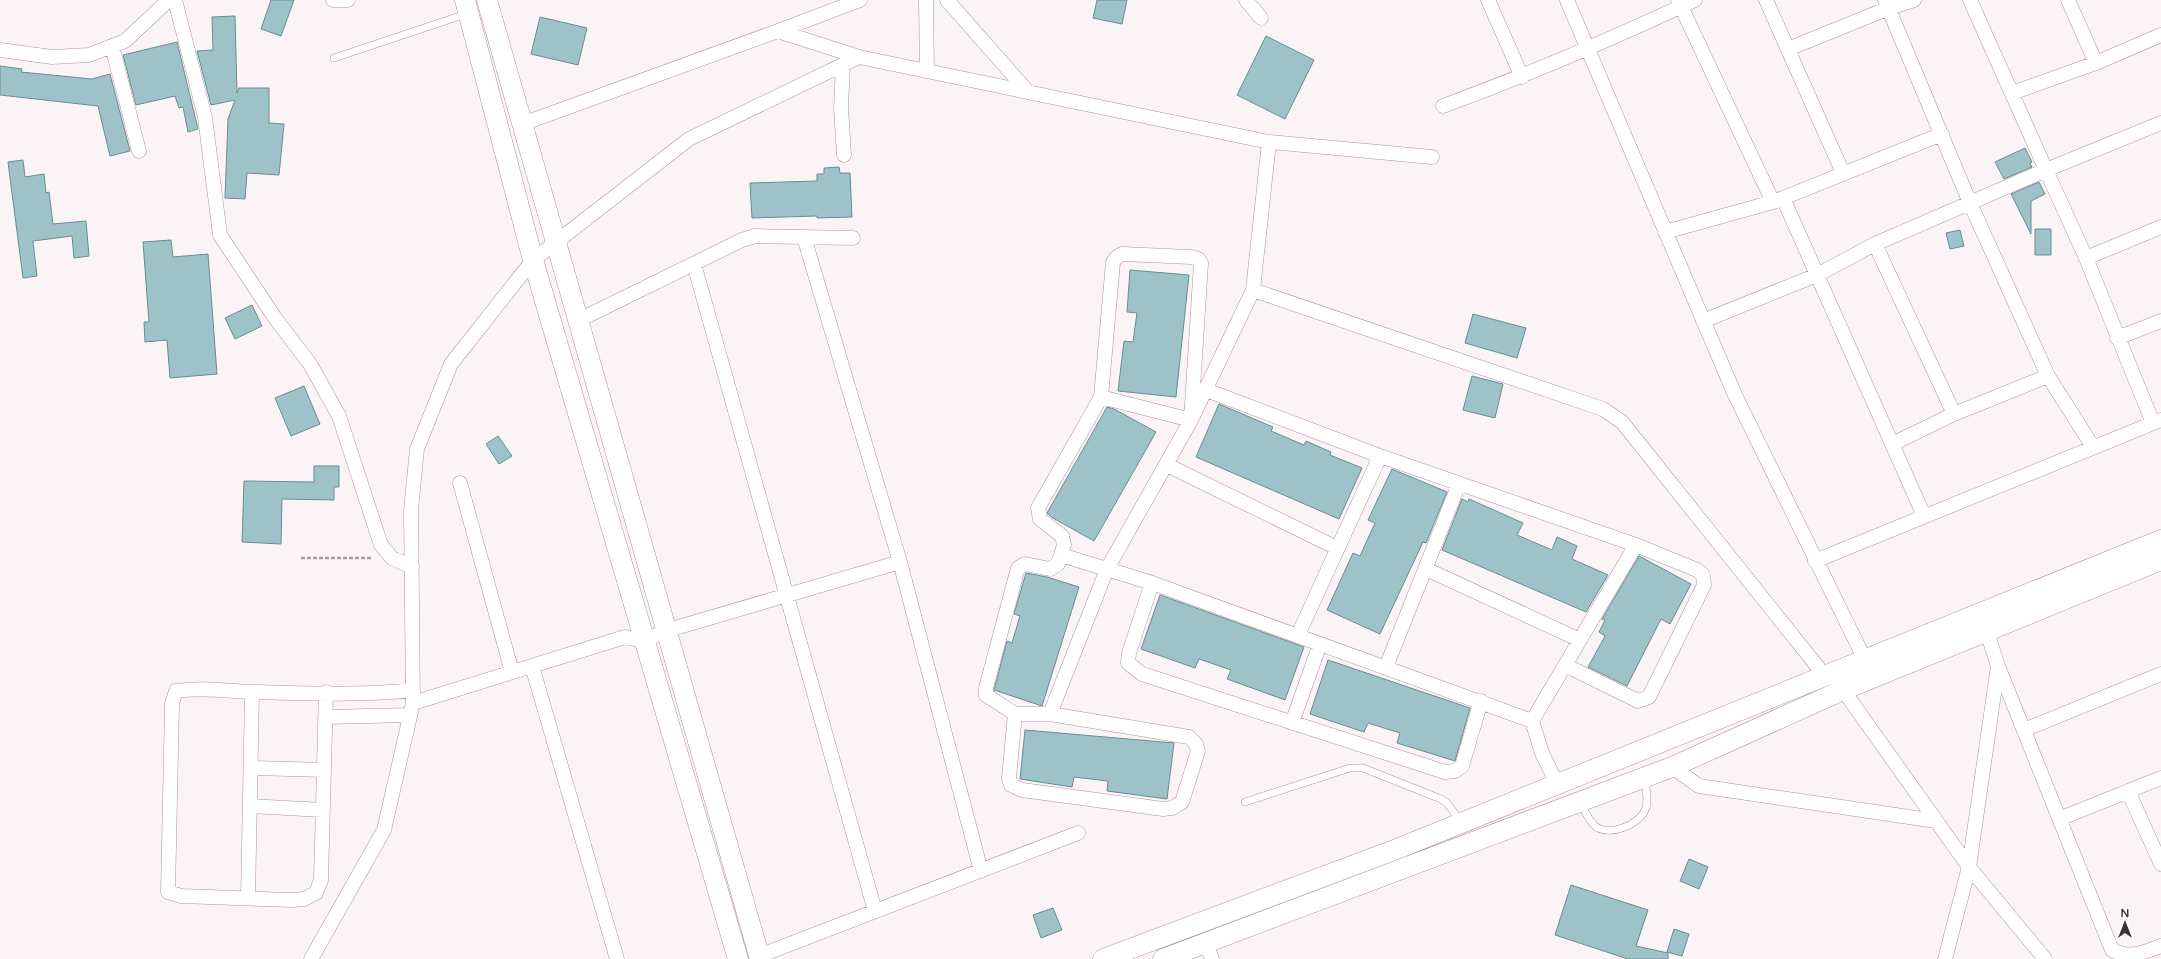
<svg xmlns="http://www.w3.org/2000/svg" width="2161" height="959" font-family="'Varela Round',sans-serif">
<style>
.building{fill:#9dc2c8;stroke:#698d92}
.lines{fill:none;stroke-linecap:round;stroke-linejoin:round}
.lane-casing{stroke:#b0919e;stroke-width:8}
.street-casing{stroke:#b0919e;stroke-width:15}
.secondary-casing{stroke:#b0919e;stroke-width:21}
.path{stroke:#a79da1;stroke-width:2.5;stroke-dasharray:4 2;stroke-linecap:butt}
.lane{stroke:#fff;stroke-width:7}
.street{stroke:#fff;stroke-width:14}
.secondary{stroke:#fff;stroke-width:20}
</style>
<rect width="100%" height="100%" fill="#fbf4f7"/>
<!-- building -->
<path class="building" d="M271,0H294L281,36L261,29Z
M1097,0H1127L1122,24L1093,18Z
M235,16L237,93L239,88H269V123L284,124L279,175L247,173L245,199L225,198L228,119L235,100L211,105L197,51L213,50L212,17Z
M540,17L587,28L578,65L531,54Z
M1266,36L1314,60L1285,119L1237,95Z
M177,42L198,129L188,132L183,107L179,108L175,96L136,105L123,55Z
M0,66L22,69L21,72L92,79L110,74L130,151L110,156L98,106L0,95Z
M2025,148L2032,162L2030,163L2032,167L2004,179L1995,162Z
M23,160L25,177L44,174L46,193L49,192L53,224L86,221L89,256L74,258L72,236L33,241L37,276L23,278L8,162Z
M839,167L840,173H850L852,217L817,218V216L752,218L750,183L817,181V174H824V168Z
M2039,182L2045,194L2031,201V234L2011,194Z
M2035,229H2051V255H2035Z
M1960,230L1964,246L1950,249L1946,233Z
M171,240L173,257L208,254L217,374L170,378L167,340L145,342L144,322H149L143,242Z
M1130,270L1189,275L1176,397L1118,391L1124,341L1133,342L1137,313L1127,312Z
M252,305L262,326L235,339L225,318Z
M1473,314L1526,328L1517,358L1465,343Z
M1472,376L1503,384L1495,418L1463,410Z
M304,386L320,424L291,436L275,398Z
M1219,404L1273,427L1271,431L1304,445L1306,441L1331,452L1330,455L1362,468L1339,519L1196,457Z
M1107,407L1114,409L1156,432L1094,541L1053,518L1047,513Z
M498,436L512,456L499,464L486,444Z
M314,466H339V487H334V500L282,499L281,544L242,542L244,481L314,482Z
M1392,469L1447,492L1426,543L1423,542L1380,634L1327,610L1353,553L1360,556L1375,523L1368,520Z
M1462,499L1468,502L1469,499L1523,523L1517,535L1552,550L1557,537L1577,546L1572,559L1608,575L1586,612L1442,550Z
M1639,556L1691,584L1670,624L1661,619L1627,686L1588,667L1605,636L1599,632L1605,620L1602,619Z
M1026,573L1047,577L1079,587L1042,706L994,690L1007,641L1012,643L1020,616L1014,614Z
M1160,595L1304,647L1285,700L1227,679L1231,670L1199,659L1195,668L1141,649Z
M1328,660L1470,708L1455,761L1397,743L1400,733L1368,723L1364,732L1310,714Z
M1025,730L1174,743L1167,799L1107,791L1108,781L1074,777L1072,787L1020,779Z
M1689,859L1708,867L1699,889L1680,881Z
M1571,885L1648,910L1636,946L1668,953V959H1628L1555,935Z
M1053,908L1062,930L1041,938L1033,915Z
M1674,929L1689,934L1682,956L1667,952Z"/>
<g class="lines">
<!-- lane casing -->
<g class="lane-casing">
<path id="lane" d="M334,58L466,14
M1245,802L1350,768H1363L1441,799L1447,803L1461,822
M1580,803C1584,809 1589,821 1595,826C1609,837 1639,825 1645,810C1649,802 1646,789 1645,779"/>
</g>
<!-- street casing -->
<g class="street-casing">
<path id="street" d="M175,0L205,117L220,235L275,318L310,364L339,416L381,545L392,558L412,567
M333,0H348
M926,0L927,71
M947,0L1028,92
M1246,0L1261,18
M1488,0L1522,77
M1567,0L1735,395L1869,668
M1678,0L1773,202
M1766,0L1843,173
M1885,0L1970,203L2048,376L2093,447
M2068,0L2096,63
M778,31L860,0
M112,46L139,151
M1788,49L1889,8L1914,0
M0,50L52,57L89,55L125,41L169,0
M843,65L841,108L844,155
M2012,93L2096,63L2161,35
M1443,106C1530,74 1612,39 1695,0
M522,124L778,31L859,57L1269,142L1432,157
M1783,198L1924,516
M1665,232L1773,202L1942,134
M804,237L900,562L981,871
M1875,244L1954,414
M1122,254L1191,257L1198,259L1201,263L1191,420L1101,397L1113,262L1117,257Z
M2086,258L2161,227
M694,264L875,911
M1253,290L1603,409L1622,422L1825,676
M577,321L742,240L755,236L853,238
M1703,321L1817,275L1875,244L2046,170L1970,0
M2117,338L2161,321
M1206,390L1380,456L1636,545L1697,570L1703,575L1704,585L1649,697L1638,701L1565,665
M1101,397L1038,508L1040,519L1062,536L1064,545L1061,555L1152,583L1532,721
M2153,423L2086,258L2046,170L2161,123
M1892,444L1954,414L2048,376
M1167,465L1337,548
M460,483L512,672
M1815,561L2161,420
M1426,569L1580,640
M1152,583L1129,653L1128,663L1142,674L1445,772L1455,771L1462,766L1481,701
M1987,632L1998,666L2112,950C2129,959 2142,953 2161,946
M1298,635L1380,456
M532,666L617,959
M1386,667L1459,484
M1843,690L1969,867L2045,959
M326,692L321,880L316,893L304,899L292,900L181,896L168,892L172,704L176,691C201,687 227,691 252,692C305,693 361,696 413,690
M413,703L625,637L644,641L665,631L900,562
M1015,714L1009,778L1011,785L1022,790L1163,809L1172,808L1182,802L1198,751L1196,744L1189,737L1050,714H1015L986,695V688L1018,568L1025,564L1050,569L1058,564L1061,555
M1050,714L1107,569L1191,420L1253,290L1269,142
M325,717L410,715
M1292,723L1320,644
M2024,730L2161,674
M1672,767L1699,786L1936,821
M251,768L324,770
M1557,784L1542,753L1532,721L1636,545
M2128,791L2161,864
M250,806L323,810
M2059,819L2161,778
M248,898L252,692
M1206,943L1212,959
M759,956L1078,833
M311,959L384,830L413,703L411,510L417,449L451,364L533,260L689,139L859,57
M1945,959L1969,867L1998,666"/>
</g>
<!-- secondary casing -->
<g class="secondary-casing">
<path id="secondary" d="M465,0L533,260L738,959
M487,0L760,959
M1103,959L1397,849L2161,540
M1163,959L1672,767L1843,690L2161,560"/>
</g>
<!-- path -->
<path class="path" d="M301,558H371"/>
<!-- lane -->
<use href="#lane" class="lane"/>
<!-- street -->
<use href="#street" class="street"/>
<!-- secondary -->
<use href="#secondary" class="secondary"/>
</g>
<!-- north arrow -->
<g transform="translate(2125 923)" stroke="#ffffff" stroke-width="3" paint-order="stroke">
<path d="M0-3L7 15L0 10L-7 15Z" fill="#3f3237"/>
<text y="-6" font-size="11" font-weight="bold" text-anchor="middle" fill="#3f3237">N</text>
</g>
</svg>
